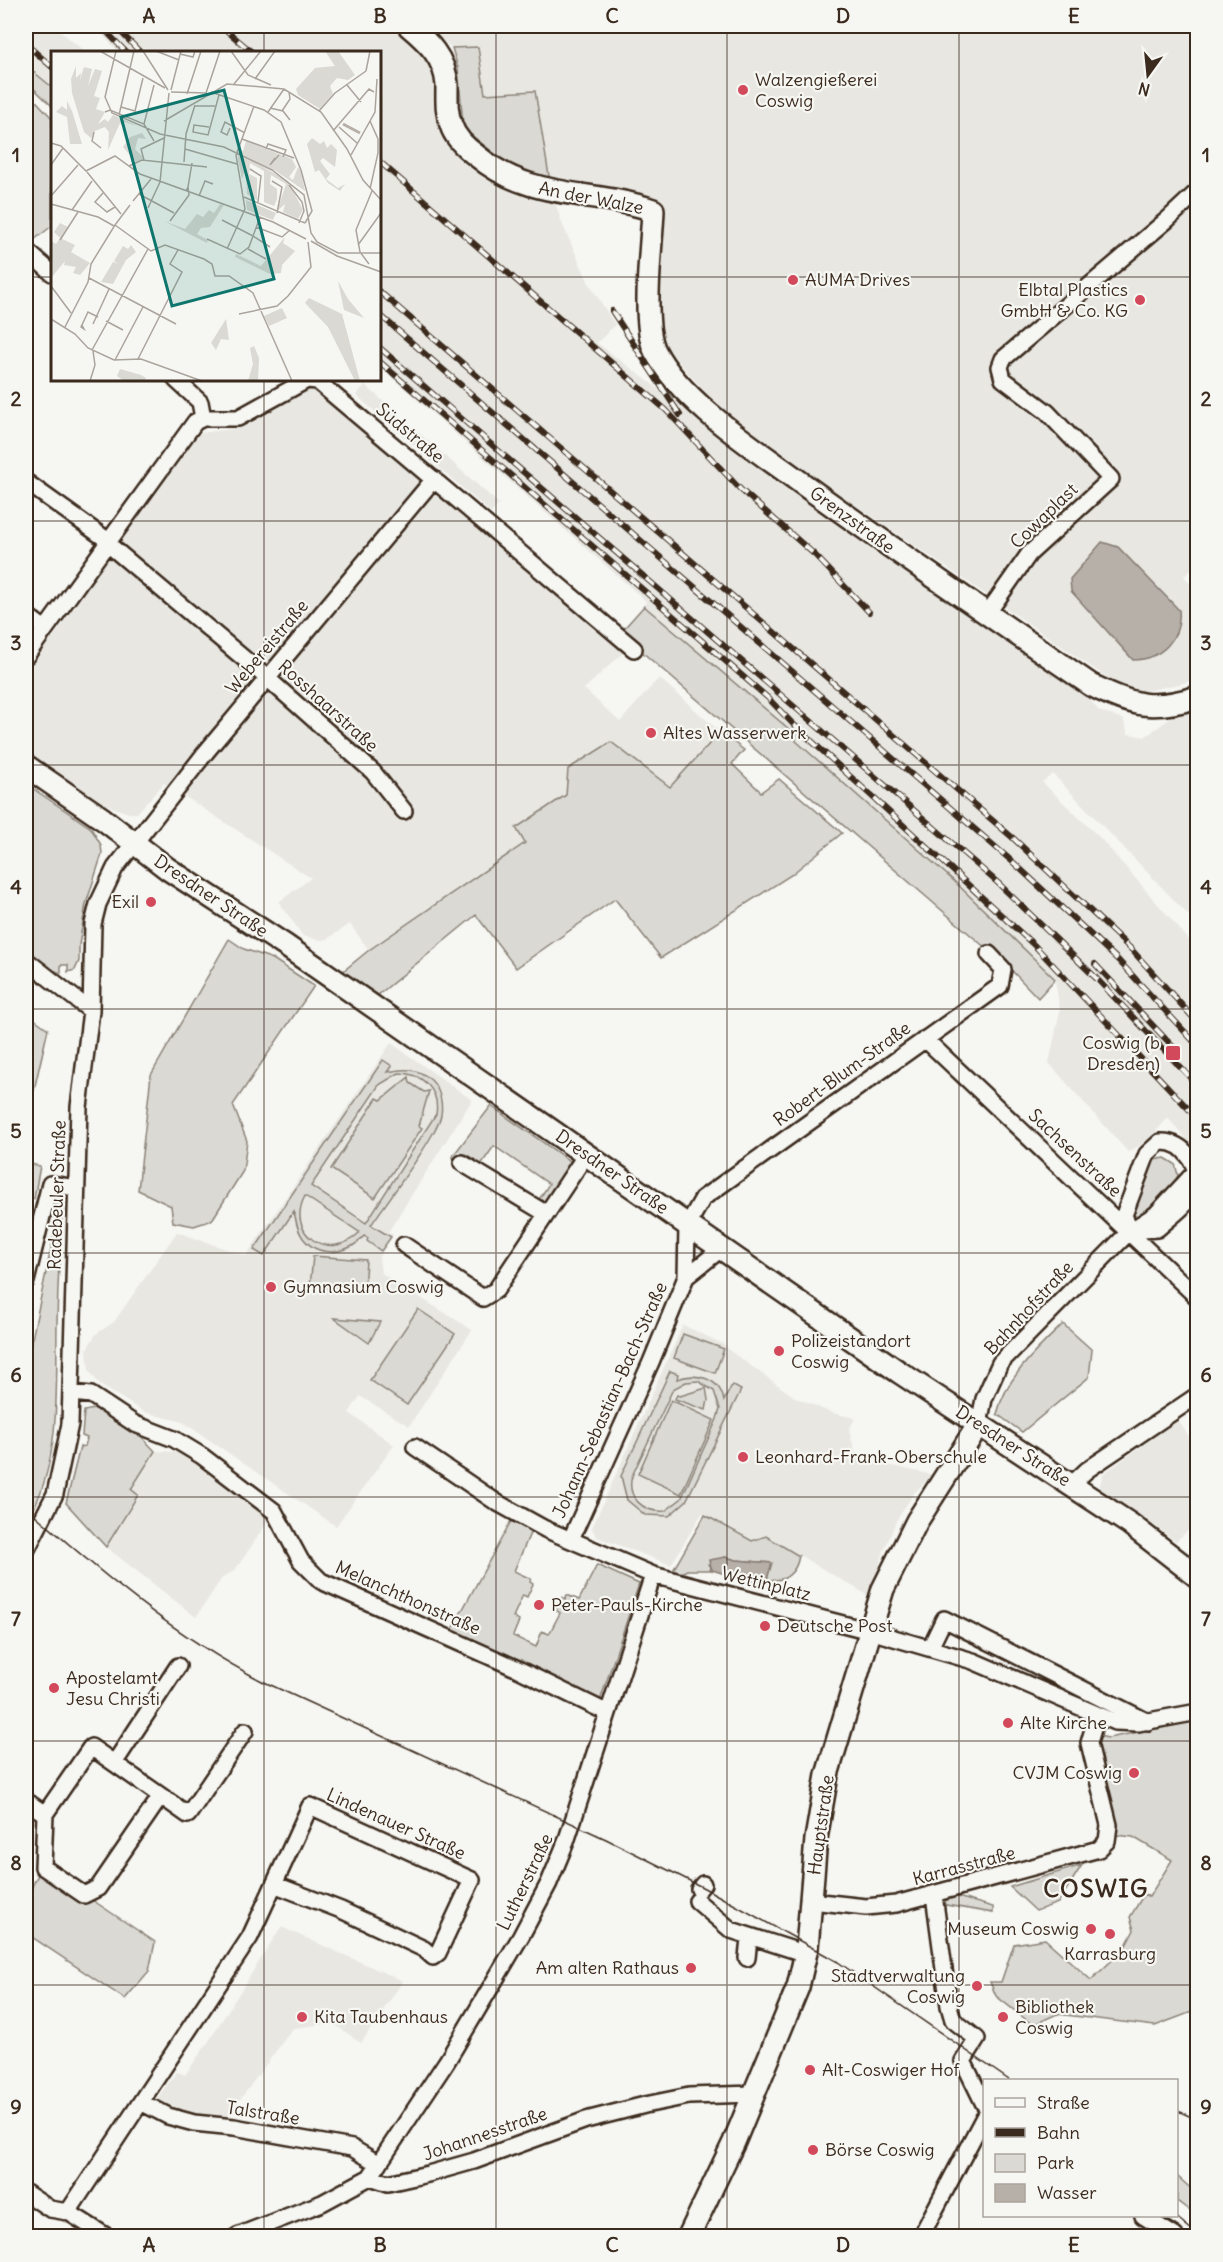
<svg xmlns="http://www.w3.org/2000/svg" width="1223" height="2262" font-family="Delius,sans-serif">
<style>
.built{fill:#e8e7e2}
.green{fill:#dad9d3;stroke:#8a8278;stroke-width:1.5;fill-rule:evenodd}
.water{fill:#b6b0a9;stroke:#857a71;stroke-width:1.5}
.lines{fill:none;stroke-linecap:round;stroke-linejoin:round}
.street-casing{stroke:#3b2a1e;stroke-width:20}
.secondary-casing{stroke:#3b2a1e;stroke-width:26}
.street{stroke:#f6f6f2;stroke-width:15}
.secondary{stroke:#f6f6f2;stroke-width:21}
.tram{stroke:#3b2a1e;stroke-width:1.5}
.rail-casing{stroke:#3b2a1e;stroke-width:6}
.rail{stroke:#f6f6f2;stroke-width:4;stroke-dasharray:11;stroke-linecap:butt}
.grid{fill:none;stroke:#3b2a1e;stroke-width:1.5;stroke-opacity:0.55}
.poi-dot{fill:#d1495b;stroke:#f6f6f2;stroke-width:2}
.labels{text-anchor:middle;stroke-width:4.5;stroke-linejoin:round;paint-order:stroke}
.poi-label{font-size:18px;fill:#3b2a1e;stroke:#f6f6f2;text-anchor:start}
.street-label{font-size:18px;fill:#3b2a1e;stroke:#f6f6f2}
.district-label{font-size:24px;font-weight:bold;letter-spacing:1.5px;fill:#3b2a1e;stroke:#f6f6f2}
.inset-river{fill:none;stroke:#b6b0a9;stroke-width:3}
.inset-road{fill:none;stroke:#aba49d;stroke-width:1.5}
.view{fill:#0f766e;fill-opacity:0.15;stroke:#0f766e;stroke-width:3}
.inset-edge{fill:none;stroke:#3b2a1e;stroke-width:3}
.neatline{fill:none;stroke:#3b2a1e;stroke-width:2}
.grid-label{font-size:20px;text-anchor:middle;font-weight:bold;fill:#3b2a1e}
</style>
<rect width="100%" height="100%" fill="#f6f6f2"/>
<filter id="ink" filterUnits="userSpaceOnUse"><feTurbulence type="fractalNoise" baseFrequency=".0167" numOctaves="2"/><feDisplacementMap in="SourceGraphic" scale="12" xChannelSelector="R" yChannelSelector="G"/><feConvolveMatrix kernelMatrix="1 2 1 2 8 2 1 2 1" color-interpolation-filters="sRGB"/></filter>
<g filter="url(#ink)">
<!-- built -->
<path class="built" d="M26,26H54L85,52H52V87L26,65Z
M94,26H398L427,51L469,161L507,188L530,197L554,200L563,226L589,283L615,325L597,343L797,492L1080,688L1099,711L1123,719L1128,734L1145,737L1176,714L1197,708V924L1053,774L1042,782L1100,838L1197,949V1134L1189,1142L1168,1118L1146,1142L1128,1152L1049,1063L1060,1011L1055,979L796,741V735L644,606L646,601L380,367V52H119Z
M424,26H1197L1198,565L1184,576L1197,593V680L1131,694L762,441L713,401L667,349L656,320L647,201L621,190L550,182L485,94L478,47L452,48Z
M322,380H332L351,396L626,650L584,689L620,722L659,678L720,732L670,787L611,742L568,769L566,795L516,828L526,842L369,950L350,924L327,939L319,940L303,936L279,902L311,878L164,783L137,813H129L104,804L26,751V621L52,639L190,441L200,433L240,428Z
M365,385L499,504L491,513L356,395Z
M391,1043L472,1100L388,1232L393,1235L379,1257L381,1273L472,1330L409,1426L360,1396L349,1413L394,1445L336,1526L183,1422L144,1412L99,1384L89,1370L87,1349L96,1334L114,1322L177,1232L246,1256Z
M683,1325L725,1345L730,1351L796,1398L832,1413L855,1418L849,1430L855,1452L869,1461L933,1475L914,1493L896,1521L883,1553L871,1597L766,1536L752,1541L702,1513L671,1565L597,1537L592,1528Z
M1178,1420L1197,1449L1198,1522L1176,1541L1099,1488L1103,1474Z
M155,1451L180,1452L242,1492L271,1517L235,1570L222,1578L196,1617L106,1547L138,1495L130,1489Z
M281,1927L403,1981L361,2043L333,2023L293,2028L227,2117L186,2115L155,2101L177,2072L185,2075L207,2044Z"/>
<!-- green -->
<path class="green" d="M478,47L485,94L535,91L550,182L504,161L470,134L463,124L458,68L452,48Z
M30,69L52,87V106L26,81Z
M26,90L52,118V226L26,246Z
M644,606L796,735V741L954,881L1055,979L1038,998L991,949L988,950L620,633Z
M720,732L744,750L732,764L761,792L779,779L842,833L791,875L661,958L615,899L516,968L476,915L378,995L341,973L369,950L525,843L516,828L566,795L568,769L611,742L670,787Z
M26,784L91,828L101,845L102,854L86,904L79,945V961L75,970L68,972V965H61V973L50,969L26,951Z
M229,939L244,949L273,959L314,986L233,1105L247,1141L243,1171L212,1220L194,1226L173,1222L171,1206L138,1190L151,1075Z
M26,1013L48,1029L26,1125Z
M383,1060L392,1066L388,1072C405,1068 418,1068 431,1080C440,1089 443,1103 441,1115C438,1134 385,1204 371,1225L391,1237L381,1251L367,1241L368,1238L364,1236C349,1254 319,1259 303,1238C297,1230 296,1221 294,1211L264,1256L254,1250ZM399,1073C422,1073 440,1090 436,1114L366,1223L311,1186L379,1085ZM305,1196L359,1232V1233C329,1263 285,1234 305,1196Z
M409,1077L410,1083L424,1092L429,1091L419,1126L422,1128L375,1198L331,1169L377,1098L381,1100Z
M491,1106L578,1167L545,1213L538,1201L549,1184L494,1146L476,1172L452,1157Z
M1165,1158L1175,1164L1178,1175L1175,1182L1138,1219L1130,1212L1146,1170L1154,1160Z
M26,1163L40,1166L34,1199L26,1197Z
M55,1187L64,1189C60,1234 58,1278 57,1322C56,1384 61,1452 34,1508L26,1501V1357L28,1358L60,1206L50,1202Z
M313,1256L366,1260L364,1291L310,1287Z
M418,1309L455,1334L407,1405L370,1380Z
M334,1318L380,1322L369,1343Z
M1063,1324L1092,1350L1089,1377L1022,1432L997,1414C1006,1377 1037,1350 1063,1324Z
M683,1334L724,1349L715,1373L674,1358Z
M670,1371L678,1374L677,1379C697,1372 720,1378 724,1401L732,1385L741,1390L686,1501L669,1516L645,1515L627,1500L621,1476ZM698,1381L714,1391L720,1409L717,1419L681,1499L665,1511C643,1513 626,1497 632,1476L673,1389L686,1382Z
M706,1388L708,1400L706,1410L675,1399L677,1395L680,1396Z
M671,1400L714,1420L681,1494L638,1474Z
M99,1408L139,1434L155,1451L131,1489L138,1495L106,1547L66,1503L80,1447L85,1446L87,1438L82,1436L84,1411Z
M705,1515L752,1541L766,1536L799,1556C796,1573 785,1583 767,1579L771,1563L736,1560L726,1557L708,1564L712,1570H687L668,1579Z
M511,1521L531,1531L514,1571L531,1579L530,1582L533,1584L527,1597L523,1595L513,1617L519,1621L513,1636L536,1647L542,1631L549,1634L560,1613L556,1610L562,1597L565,1599L567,1595L579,1600L597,1565L639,1584L600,1701L451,1631Z
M1191,1722L1198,1734L1197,2010L1155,2026L1057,2014L1033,2025L996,1996L990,1982H1001L1014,1944L1045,1939L1091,1980L1124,1949L1134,1930L1130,1917L1144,1894L1149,1897L1172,1860L1133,1837L1116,1835L1095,1735L1108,1738Z
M1082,1865L1058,1903L1036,1911L1010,1887Z
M43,1867L155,1942L149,1971L125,1999L26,1933C26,1907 27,1889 43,1867Z
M954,1896L993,1907V1913L946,1905L945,1899Z
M1177,2176L1197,2194V2216L1177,2201Z"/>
<!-- water -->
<path class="water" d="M1102,542L1118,547L1179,610C1182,638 1161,660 1133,660L1071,591L1070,579Z
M726,1557L736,1560L772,1563L767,1579L761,1583L745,1579L734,1572L728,1575L712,1570L709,1560Z"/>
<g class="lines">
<!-- street casing -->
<g class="street-casing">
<path id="street" d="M29,253L52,273
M176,380L200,402L203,418
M26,482L110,542
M108,544L266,677L373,772L404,811
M987,614L1029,554L1111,479L1047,412L1003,379L1000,367L1003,359L1167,220L1198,191
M26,615L45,629
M26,656L195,422L203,418H238L307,380L317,381L634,649
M26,960L91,1011
M925,1039L1198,1298
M1160,1142C1185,1140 1203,1169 1194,1192C1188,1205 1168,1219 1157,1229L1130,1231L1124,1215L1147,1154Z
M462,1163L545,1213
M404,1245L483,1298L496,1290L587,1153
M721,1249L686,1277L687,1226L703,1198L1000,986L1003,969L989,954
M26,1281L50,1184L76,1188
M72,1393L91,1395L135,1424L174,1439L202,1456L274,1511L301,1561L321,1581L518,1669L608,1713
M979,1424L984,1399L1000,1363L1130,1231L1156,1214L1195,1172
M415,1447L496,1502L545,1529L653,1575L870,1631L973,1661L1115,1722L1138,1723L1198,1712
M1071,1485L1087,1470L1198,1395
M571,1539L651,1362L686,1277
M26,1551L55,1494L70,1424L79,1107L91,1011L93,924L98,904L115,868L206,752L434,479
M930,1648L944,1619L1148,1722
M91,1747L161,1796L98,1888L84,1895L43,1867L45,1814Z
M115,1762L178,1666
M161,1796L188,1815L245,1731
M26,1801L45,1814
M699,1889L703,1884
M934,1895L949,2006L953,2020L977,2039L963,2061L984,2104
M697,1901L731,1930L806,1954
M811,1901L866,1907L896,1904L1099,1849L1107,1841L1109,1825L1089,1743L1097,1715
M747,1958L749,1938
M141,2102L168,2116L194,2123L234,2127L352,2148L379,2164
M370,2177L388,2183L428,2174L474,2161L586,2120L645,2105L689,2096L755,2094
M26,2193L50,2209L68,2212L106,2236
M68,2212L250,1937L310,1806L472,1880L438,1953L433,1957L424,1949L341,1910L276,1885
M1143,2216L1175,2236
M237,2236L322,2203L370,2177L447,2061L521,1936L549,1883L566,1842L653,1575
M921,2236L984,2117"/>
</g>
<!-- secondary casing -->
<g class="secondary-casing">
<path id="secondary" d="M409,26C428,42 445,58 447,85C447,100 446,111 451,125C455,138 466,148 477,156C531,201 592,189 653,210C652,244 641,322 655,351C681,401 751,446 796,479C893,550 992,617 1091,685C1133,706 1152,711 1198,697
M26,766L103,819L168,869L286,946L899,1372L1130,1524L1198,1577
M689,2236L734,2142L798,1987L807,1948L816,1839L827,1775L883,1589L917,1521L979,1424"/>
</g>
<!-- street -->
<use href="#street" class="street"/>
<!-- secondary -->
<use href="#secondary" class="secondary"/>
<!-- tram -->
<path class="tram" d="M26,1507C100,1572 173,1635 262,1681L606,1839L706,1889L838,1962L1009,2080
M1176,2110L1198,2120
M1175,2216L1198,2235"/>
<!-- rail casing -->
<g class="rail-casing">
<path id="rail" d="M101,26L126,52
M115,26L140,52
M221,26L252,52
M26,44L52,67
M380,162L666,410L740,489L815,555L869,612
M380,292L1013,838L1131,949L1198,1023
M612,311L680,415
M380,315L1014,863L1118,960L1198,1046
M380,348L998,883L1097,979L1198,1086
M380,362L768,698L792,723L1035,946L1198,1119
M1095,964L1177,1051"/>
</g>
<!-- rail -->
<use href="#rail" class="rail"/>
</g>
</g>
<!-- grid -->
<path class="grid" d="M264,26V52M496,26V2236M727,26V2236M959,26V2236M26,277H52M380,277H1198M264,380V2236M26,521H1198M26,765H1198M26,1009H1198M26,1253H1198M26,1497H1198M26,1741H1198M26,1985H1198"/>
<!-- markers -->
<g class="poi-dot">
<circle cx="743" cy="90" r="6"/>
<circle cx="793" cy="280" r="6"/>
<circle cx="1140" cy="300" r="6"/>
<circle cx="651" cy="733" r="6"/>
<circle cx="151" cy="902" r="6"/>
<rect x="1165" y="1045" width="16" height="16" rx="3"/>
<circle cx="271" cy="1287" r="6"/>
<circle cx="779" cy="1351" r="6"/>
<circle cx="743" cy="1457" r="6"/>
<circle cx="539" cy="1605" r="6"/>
<circle cx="765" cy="1626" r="6"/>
<circle cx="54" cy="1688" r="6"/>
<circle cx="1008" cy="1723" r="6"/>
<circle cx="1134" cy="1773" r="6"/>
<circle cx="1091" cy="1929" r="6"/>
<circle cx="1110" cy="1934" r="6"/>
<circle cx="691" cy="1968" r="6"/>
<circle cx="977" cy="1986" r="6"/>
<circle cx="302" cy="2017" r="6"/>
<circle cx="1003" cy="2017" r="6"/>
<circle cx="810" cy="2070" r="6"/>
<circle cx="813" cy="2150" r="6"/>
</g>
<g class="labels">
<!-- poi labels -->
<g class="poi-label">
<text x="755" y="86">Walzengießerei<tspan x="755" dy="21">Coswig</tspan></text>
<text x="805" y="286">AUMA Drives</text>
<text x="1128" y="296" text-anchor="end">Elbtal Plastics<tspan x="1128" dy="21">GmbH &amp; Co. KG</tspan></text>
<text x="663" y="739">Altes Wasserwerk</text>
<text x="139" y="908" text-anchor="end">Exil</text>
<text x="1160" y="1049" text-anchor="end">Coswig (b<tspan x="1160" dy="21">Dresden)</tspan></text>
<text x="283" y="1293">Gymnasium Coswig</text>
<text x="791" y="1347">Polizeistandort<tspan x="791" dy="21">Coswig</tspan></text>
<text x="755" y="1463">Leonhard-Frank-Oberschule</text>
<text x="551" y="1611">Peter-Pauls-Kirche</text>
<text x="777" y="1632">Deutsche Post</text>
<text x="66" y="1684">Apostelamt<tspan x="66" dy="21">Jesu Christi</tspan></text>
<text x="1020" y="1729">Alte Kirche</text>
<text x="1122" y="1779" text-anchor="end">CVJM Coswig</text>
<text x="1079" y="1935" text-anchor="end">Museum Coswig</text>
<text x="1110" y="1960" text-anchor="middle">Karrasburg</text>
<text x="679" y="1974" text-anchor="end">Am alten Rathaus</text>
<text x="965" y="1982" text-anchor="end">Stadtverwaltung<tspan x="965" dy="21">Coswig</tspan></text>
<text x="1015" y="2013">Bibliothek<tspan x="1015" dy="21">Coswig</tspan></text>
<text x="314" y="2023">Kita Taubenhaus</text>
<text x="822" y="2076">Alt-Coswiger Hof</text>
<text x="825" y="2156">Börse Coswig</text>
</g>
<!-- street labels -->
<g class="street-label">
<text transform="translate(591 198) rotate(11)" y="6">An der Walze</text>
<text transform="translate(410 433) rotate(40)" y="6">Südstraße</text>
<text transform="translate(1044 516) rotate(-44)" y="6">Cowaplast</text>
<text transform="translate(852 520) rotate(36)" y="6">Grenzstraße</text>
<text transform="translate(267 647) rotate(-50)" y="6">Webereistraße</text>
<text transform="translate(328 706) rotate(42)" y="6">Rosshaarstraße</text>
<text transform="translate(211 896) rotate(34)" y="6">Dresdner Straße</text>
<text transform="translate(842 1074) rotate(-36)" y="6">Robert-Blum-Straße</text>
<text transform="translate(1075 1153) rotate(43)" y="6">Sachsenstraße</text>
<text transform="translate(612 1172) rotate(35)" y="6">Dresdner Straße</text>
<text transform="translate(57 1195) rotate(-88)" y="6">Radebeuler Straße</text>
<text transform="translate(1029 1308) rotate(-47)" y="6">Bahnhofstraße</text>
<text transform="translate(610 1400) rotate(-66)" y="6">Johann-Sebastian-Bach-Straße</text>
<text transform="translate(1013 1446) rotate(33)" y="6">Dresdner Straße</text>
<text transform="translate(766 1584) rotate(14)" y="6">Wettinplatz</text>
<text transform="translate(408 1598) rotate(24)" y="6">Melanchthonstraße</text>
<text transform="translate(396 1824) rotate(24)" y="6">Lindenauer Straße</text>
<text transform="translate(821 1825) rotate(-82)" y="6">Hauptstraße</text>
<text transform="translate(964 1866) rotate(-15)" y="6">Karrasstraße</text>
<text transform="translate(525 1882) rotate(-64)" y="6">Lutherstraße</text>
<text transform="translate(263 2113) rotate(9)" y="6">Talstraße</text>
<text transform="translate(485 2134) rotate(-19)" y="6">Johannesstraße</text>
</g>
<!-- district labels -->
<g class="district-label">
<text x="1096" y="1897">COSWIG</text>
</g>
</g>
<!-- overview -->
<g transform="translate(51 51)">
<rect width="330" height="330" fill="#f6f6f2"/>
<path d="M274,0H287L304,24L297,29L286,27L279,35L282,43L269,58L247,44L245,38L264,17L284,15ZM25,15V27L30,22L29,29L33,16L41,18L37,35L44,18L51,20L43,45L49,47L45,58L54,61L47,73L54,68L57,71L62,64L87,75L73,71V77L69,72L57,99L58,81L54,76L44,80L40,87L33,81L21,42L20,28ZM16,50L21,60L31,93H19L16,66L5,61L11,55L16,59ZM91,82L95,88L87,87L84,98L93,107L85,111L72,96L79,86ZM261,87L269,93L273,90L276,97L280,93L286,99L284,116L272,107L269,110L279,123L275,128L287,137L294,133L289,140L277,132L268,119L264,121L256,93ZM195,90L241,108L245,116L238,126L242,129L247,116L250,120L254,140L225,120L198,108L237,130L252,159L247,168L232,161L234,153L226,160L235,133L220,124L219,133L226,138V148L223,155L213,151V120L199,112L198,123L206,127V149L196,143L195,115L191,128L187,109V101L192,100ZM195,149L225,162L222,169L196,159ZM169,153L173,154L159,176L150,177L146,183L157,189L156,192L113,170L134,178L146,163L152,166L158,159L163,162ZM9,172L17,176L11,188L24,194L20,201L39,212L29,224L22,222L25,216L13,214L14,210L0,227V190L5,193L9,187L3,181ZM234,186L232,192L244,200L231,214L230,222L219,223L184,206L185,203L210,215ZM80,194L85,201L75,209L62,233L50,231L62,211L67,213L63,210L72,195L77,198ZM287,230L297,248L313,267L293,259ZM258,247L291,263L309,330H304L277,276L254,252ZM231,257L236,267L218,275L213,265ZM175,268L178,289L170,288L165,299L160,292ZM203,295L208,307L207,330H197L202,313L199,297ZM69,318L90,324L95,327L93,330H73L66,325Z" fill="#dad9d3"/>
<path class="inset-river" d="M292,73L309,82"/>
<path class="inset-road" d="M49,0L114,37M65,0L54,46L61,62L109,83L173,96L221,119L253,144L260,182L266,191L287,202H330M92,0L117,39M105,0L128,9M180,0L197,24L220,34M129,3L142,6L144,0M315,20L319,0M204,28L224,0M183,33L210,0M296,34L310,51M120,39L130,0M120,41L156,42M160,41L213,59L230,71L250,119L261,160L254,172M155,42L169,0M136,43L150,0M143,55H164M70,56L84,60L92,27M219,57L232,60L239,69M231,60L239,48L238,41M268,60L284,42L315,20M54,61L59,59L93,73L103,90M217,61L233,38M68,64L83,0M113,70L176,33L233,38L270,61L296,98L312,129L330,149M93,73L103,34M158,76L143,74L142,81L157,84L168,44M288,76L306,92M179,77L176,84L170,81L174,71L194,82M282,80L318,38L323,41M43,81L41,90L50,97M191,88L243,107M0,92L10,95L35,120L64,105L89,123L222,171L255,188M134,98L186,113M215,98L217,93L235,99L232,106M300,104L324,61L326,28M224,107L219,114L228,104M93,109L90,98L113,87M133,111L135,83L144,54M0,114L12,97M78,115L91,109L156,116M199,118L210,125L207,151M36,121L70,163M221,130L231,136L226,162M109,131L118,42M238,134L251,151L253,160L248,172M137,136L141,112M319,138L327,102V88L319,70M52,142L44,151L56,161L64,156M88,143L123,162M0,145L27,114M148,145L154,130L162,133M193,146L254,172M82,150L100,128M0,153L47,166L63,175M97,157L109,131M21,159L41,130M171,169L202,185M119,170L138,144L137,136L135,140M64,174L100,200L114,194L153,208L161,213L164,225H178L202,242L241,330M64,174L79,154M205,176L231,186L239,179M202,185L219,196M156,188L189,203L198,196L209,166M9,189L27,161M260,190L286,205L330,221M307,194L330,162M176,198L194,158L185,104L203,55M197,198L215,208M318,213L309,201L305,179L321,140M38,227L125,273M0,235L20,262M188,263L226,255L237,245L260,216L257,191M0,268L24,283L37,297L63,309L90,308L151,330M55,270L72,279M42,273L58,238M31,274L33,278L30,276L37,261L47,266M14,276L37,231L40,213L64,174M41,299L97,198M87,308L131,221L119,213L127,199M64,309L92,256M39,330L44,314L42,300"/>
<path class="view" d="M173,39L223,228L121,255L70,66Z"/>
<rect width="330" height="330" class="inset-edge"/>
</g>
<!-- margin -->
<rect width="1223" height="2262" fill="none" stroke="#f6f6f2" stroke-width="66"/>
<!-- legend -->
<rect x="983" y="2079" width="195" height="138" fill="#f6f6f2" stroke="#aba49d" stroke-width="1.5"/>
<rect x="995" y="2098" width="30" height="9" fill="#f6f6f2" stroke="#aba49d" stroke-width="1.5"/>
<text x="1037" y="2109" font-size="18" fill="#3b2a1e">Straße</text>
<rect x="995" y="2128" width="30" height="9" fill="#3b2a1e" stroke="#aba49d" stroke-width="1.5"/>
<text x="1037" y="2139" font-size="18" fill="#3b2a1e">Bahn</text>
<rect x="995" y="2154" width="30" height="18" fill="#dad9d3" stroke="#aba49d" stroke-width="1.5"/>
<text x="1037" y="2169" font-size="18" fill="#3b2a1e">Park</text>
<rect x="995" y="2184" width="30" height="18" fill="#b6b0a9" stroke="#aba49d" stroke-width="1.5"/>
<text x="1037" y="2199" font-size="18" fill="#3b2a1e">Wasser</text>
<!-- north arrow -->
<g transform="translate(1148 75) rotate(195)" stroke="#f6f6f2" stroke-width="4.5" paint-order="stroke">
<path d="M0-4.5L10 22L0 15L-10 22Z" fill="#3b2a1e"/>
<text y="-9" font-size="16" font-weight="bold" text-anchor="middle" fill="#3b2a1e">N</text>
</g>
<rect x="33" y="33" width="1157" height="2196" class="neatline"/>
<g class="grid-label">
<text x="149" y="23">A</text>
<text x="380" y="23">B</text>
<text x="612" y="23">C</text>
<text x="843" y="23">D</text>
<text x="1074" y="23">E</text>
<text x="16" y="162">1</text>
<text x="1206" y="162">1</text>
<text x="16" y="406">2</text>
<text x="1206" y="406">2</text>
<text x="16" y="650">3</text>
<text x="1206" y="650">3</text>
<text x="16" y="894">4</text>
<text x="1206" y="894">4</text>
<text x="16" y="1138">5</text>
<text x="1206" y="1138">5</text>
<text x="16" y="1382">6</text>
<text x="1206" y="1382">6</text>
<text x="16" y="1626">7</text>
<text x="1206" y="1626">7</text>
<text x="16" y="1870">8</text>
<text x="1206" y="1870">8</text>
<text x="16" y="2114">9</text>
<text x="1206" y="2114">9</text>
<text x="149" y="2252">A</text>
<text x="380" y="2252">B</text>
<text x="612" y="2252">C</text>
<text x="843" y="2252">D</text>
<text x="1074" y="2252">E</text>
</g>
</svg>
